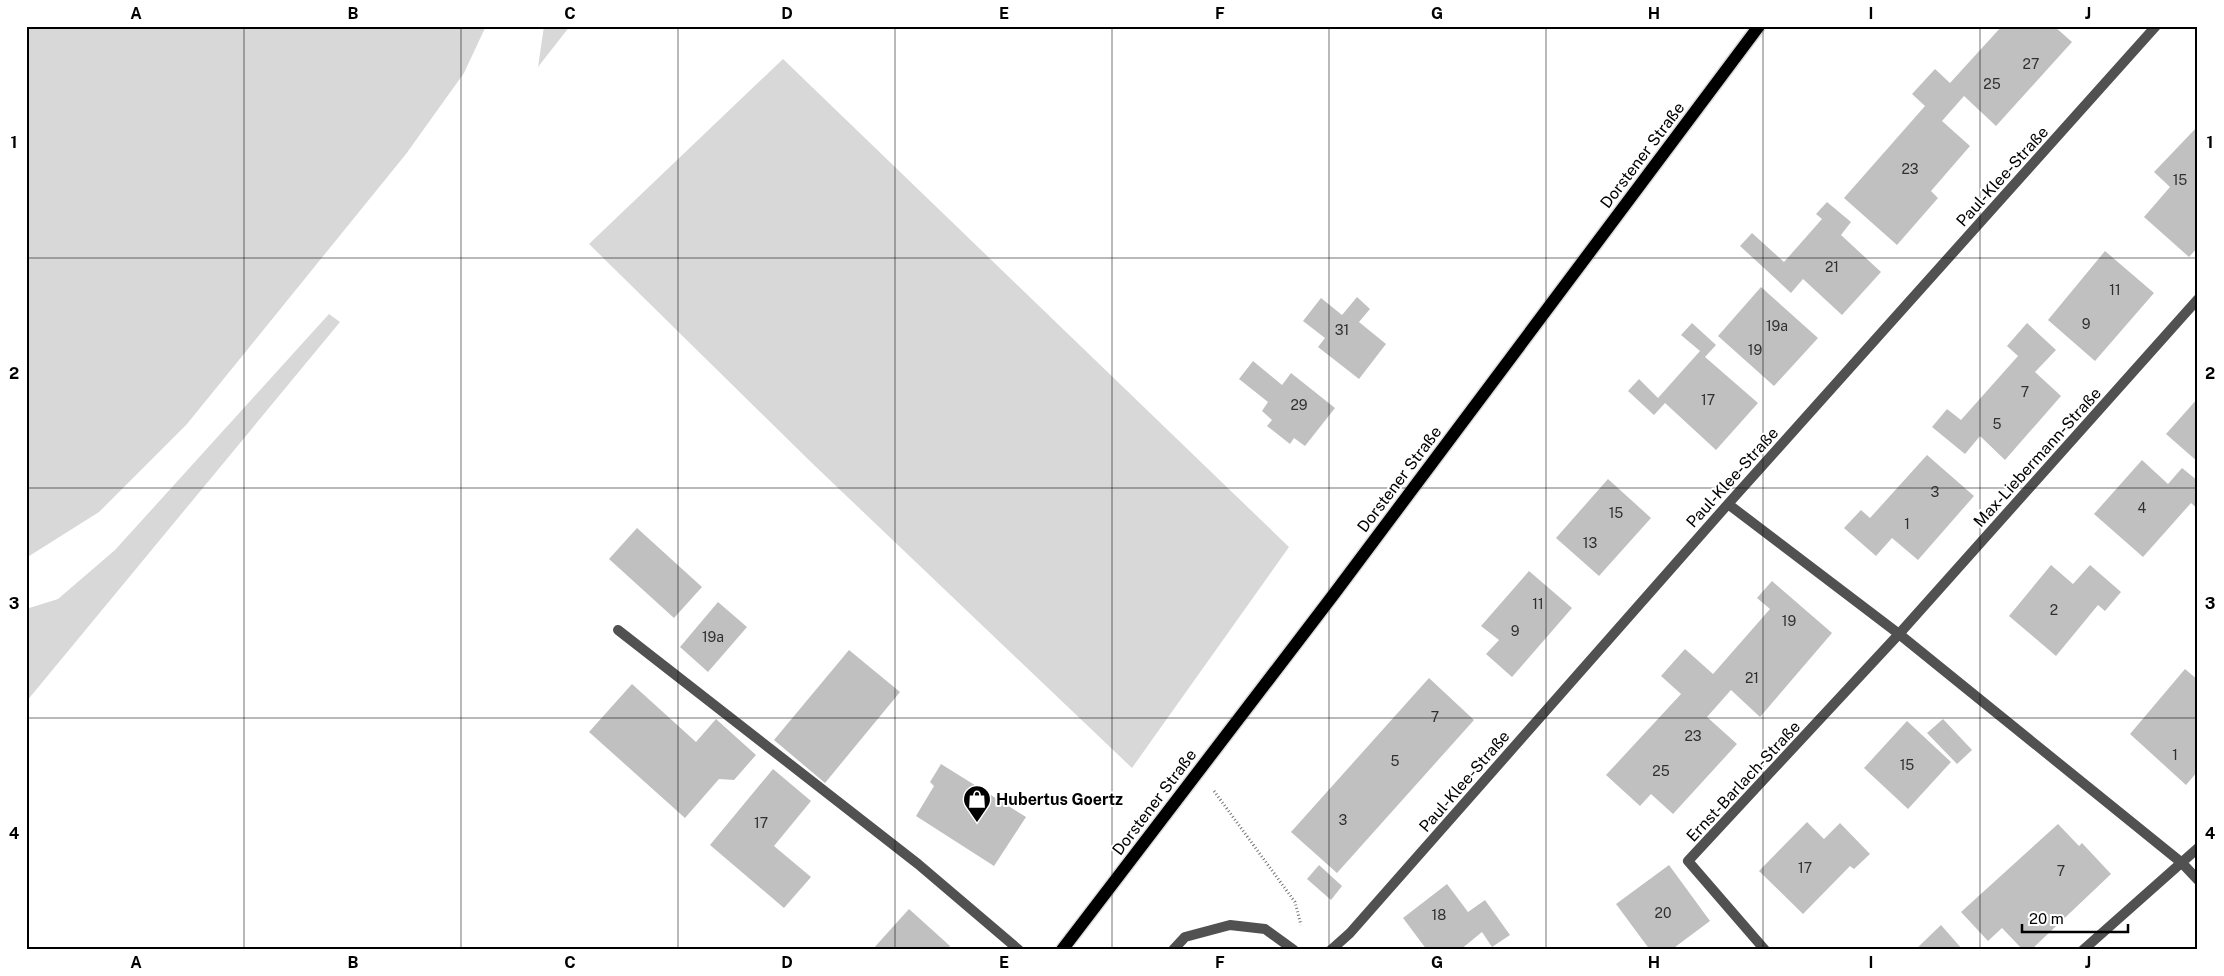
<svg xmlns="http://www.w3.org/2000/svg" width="2224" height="976" font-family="'Public Sans',sans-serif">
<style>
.green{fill:#d8d8d8}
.building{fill:#c0c0c0}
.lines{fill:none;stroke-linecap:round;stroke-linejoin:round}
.primary-casing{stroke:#dbdbdb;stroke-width:15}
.path{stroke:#737373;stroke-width:3;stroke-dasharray:1 2.5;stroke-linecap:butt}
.minor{stroke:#515151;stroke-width:10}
.primary{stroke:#000;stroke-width:12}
.grid{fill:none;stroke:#000;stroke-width:1;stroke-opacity:0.55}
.labels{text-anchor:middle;stroke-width:4;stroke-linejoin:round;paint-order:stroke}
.number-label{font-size:14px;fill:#303030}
.street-label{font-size:16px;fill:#000;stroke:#fff}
.poi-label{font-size:16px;font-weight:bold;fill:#000;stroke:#fff;text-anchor:start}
.neatline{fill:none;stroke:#000;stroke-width:2}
.grid-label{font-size:16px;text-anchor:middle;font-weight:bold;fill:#000}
</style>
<rect width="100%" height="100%" fill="#fff"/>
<!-- green -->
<path class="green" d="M26,26H486L464,73L406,154L187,424L99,512L26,558Z
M544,26H570L538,67Z
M783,59L1289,547L1132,768L815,466L589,244Z
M329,314L340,322L26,702V609L58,599L115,550Z"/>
<!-- building -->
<path class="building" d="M2002,26H2054L2072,42L1996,126L1964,96L1942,121L1970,146L1931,191L1938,198L1897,245L1844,198L1925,106L1912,94L1935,69L1950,83Z
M2198,126V247L2189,257L2144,217L2170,187L2154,172Z
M1827,202L1851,222L1841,235L1881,272L1842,315L1803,279L1791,293L1740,246L1752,233L1784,262L1822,219L1816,214Z
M2105,251L2154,293L2095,361L2048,320Z
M1761,287L1818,338L1774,386L1718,336Z
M1357,297L1370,309L1359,322L1386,344L1359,379L1318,347L1325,338L1303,321L1321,298L1342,315Z
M1692,323L1716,345L1705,357L1758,403L1716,450L1665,403L1654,415L1628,391L1639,379L1658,398L1700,351L1681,335Z
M2027,323L2056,350L2035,372L2061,396L2005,460L1980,436L1965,454L1932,427L1947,409L1961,420L2018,356L2007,346Z
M1253,361L1282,385L1291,373L1335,408L1305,446L1294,438L1290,444L1267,426L1272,420L1262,411L1268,402L1239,379Z
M2198,398V462L2166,434Z
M1927,455L1974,496L1918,560L1892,538L1876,556L1844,528L1861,510L1870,518Z
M2142,460L2168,484L2182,468L2198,481V509L2191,503L2143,557L2094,514Z
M1608,479L1651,518L1599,576L1556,538Z
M637,528L702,587L674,618L609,559Z
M2051,565L2073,584L2090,565L2121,592L2105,611L2098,605L2056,656L2009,616Z
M1529,571L1572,608L1512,677L1486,654L1499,640L1481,626Z
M1772,581L1832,633L1760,717L1731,690L1707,717L1737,744L1673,814L1651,794L1640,806L1606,775L1681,694L1661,676L1685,649L1713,674L1770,609L1757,598Z
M718,602L747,627L708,672L680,647Z
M849,650L900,692L825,783L774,740Z
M2185,669L2198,680V771L2186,785L2130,734Z
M1429,678L1474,720L1337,873L1291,832Z
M632,684L696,742L716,719L756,755L734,780L719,779L685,818L589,732Z
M1943,719L1972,750L1957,764L1927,733Z
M1907,721L1951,762L1908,809L1864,768Z
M941,764L1026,817L994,866L916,816L934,786L930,782Z
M773,769L811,801L774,846L811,877L784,908L710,845Z
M1807,822L1824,839L1840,823L1870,854L1854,869L1850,866L1803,914L1759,871Z
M2058,824L2079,846L2082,843L2111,874L2031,950H2023L2002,928L1988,941L1961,912Z
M1319,865L1342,886L1331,900L1307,879Z
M1669,865L1710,921L1671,950H1650L1616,904Z
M1447,884L1468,912L1485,900L1510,935L1492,947L1482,932L1460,950H1427L1403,918Z
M909,909L950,946L947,950H872Z
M1941,925L1963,950H1915Z"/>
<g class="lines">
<!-- primary casing -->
<g class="primary-casing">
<path id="primary" d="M1062,950L1334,594L1759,26"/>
</g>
<!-- path -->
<path class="path" d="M1214,791L1295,902L1301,925"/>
<!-- minor -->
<path class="minor" d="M1728,504L1899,634L2182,863L2198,880
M618,630L918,864L1019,950
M1173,950L1185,937L1230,925L1265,929L1294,950
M1331,950L1350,933L1728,504L2156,26
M1765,950L1688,861L1899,634L2198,299
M2083,950L2198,848"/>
<!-- primary -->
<use href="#primary" class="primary"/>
</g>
<!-- grid -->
<path class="grid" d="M244,26V950M461,26V950M678,26V950M895,26V950M1112,26V950M1329,26V950M1546,26V950M1763,26V950M1980,26V950M26,258H2198M26,488H2198M26,718H2198"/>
<!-- icons -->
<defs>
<g id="shop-pin" transform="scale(1.4375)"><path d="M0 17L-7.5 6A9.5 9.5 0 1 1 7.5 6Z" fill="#000" stroke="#fff"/><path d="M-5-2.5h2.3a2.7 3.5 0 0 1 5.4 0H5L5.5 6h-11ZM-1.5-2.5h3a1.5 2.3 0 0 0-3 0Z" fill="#fff"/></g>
</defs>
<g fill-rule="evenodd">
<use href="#shop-pin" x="977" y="799"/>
</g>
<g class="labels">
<!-- number labels -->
<g class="number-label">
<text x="2031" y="69">27</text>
<text x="1992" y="89">25</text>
<text x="1910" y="174">23</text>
<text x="2180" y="185">15</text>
<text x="1832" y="272">21</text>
<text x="2115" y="295">11</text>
<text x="2086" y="329">9</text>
<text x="1777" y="331">19a</text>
<text x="1342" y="335">31</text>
<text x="1755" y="355">19</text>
<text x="2025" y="397">7</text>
<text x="1708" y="405">17</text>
<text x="1299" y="410">29</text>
<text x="1997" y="429">5</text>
<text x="1935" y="497">3</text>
<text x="2142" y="513">4</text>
<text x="1616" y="518">15</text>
<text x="1907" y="529">1</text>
<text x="1590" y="548">13</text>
<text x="1538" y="609">11</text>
<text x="2054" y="615">2</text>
<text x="1789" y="626">19</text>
<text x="1515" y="636">9</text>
<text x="713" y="642">19a</text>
<text x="1752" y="683">21</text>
<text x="1435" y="722">7</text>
<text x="1693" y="741">23</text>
<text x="2175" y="760">1</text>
<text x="1395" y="766">5</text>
<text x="1907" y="770">15</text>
<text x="1661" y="776">25</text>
<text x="1343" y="825">3</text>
<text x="761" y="828">17</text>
<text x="1805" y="873">17</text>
<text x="2061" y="876">7</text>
<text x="1663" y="918">20</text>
<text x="1439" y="920">18</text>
</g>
<!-- street labels -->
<g class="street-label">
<text transform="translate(1642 155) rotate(-53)" y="6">Dorstener Straße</text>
<text transform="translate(2002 176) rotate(-48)" y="6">Paul-Klee-Straße</text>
<text transform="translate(2037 457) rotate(-48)" y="6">Max-Liebermann-Straße</text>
<text transform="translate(1732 477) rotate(-48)" y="6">Paul-Klee-Straße</text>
<text transform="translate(1399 479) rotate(-53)" y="6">Dorstener Straße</text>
<text transform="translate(1464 781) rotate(-49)" y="6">Paul-Klee-Straße</text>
<text transform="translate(1743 781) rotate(-47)" y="6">Ernst-Barlach-Straße</text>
<text transform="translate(1154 802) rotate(-53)" y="6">Dorstener Straße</text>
</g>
<!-- poi labels -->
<g class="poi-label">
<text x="996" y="805">Hubertus Goertz</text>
</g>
</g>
<!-- border -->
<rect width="2224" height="976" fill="none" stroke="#ffffff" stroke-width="55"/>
<!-- scale -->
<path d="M2022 924v8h106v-8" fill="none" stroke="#000000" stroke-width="2.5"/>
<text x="2029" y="924" font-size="15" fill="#000000" stroke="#ffffff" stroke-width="4" paint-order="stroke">20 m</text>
<rect x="28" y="28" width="2168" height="920" class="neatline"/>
<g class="grid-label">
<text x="136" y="19">A</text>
<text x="353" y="19">B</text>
<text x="570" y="19">C</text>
<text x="787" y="19">D</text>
<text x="1004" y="19">E</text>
<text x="1220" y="19">F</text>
<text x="1437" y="19">G</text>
<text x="1654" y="19">H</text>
<text x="1871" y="19">I</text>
<text x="2088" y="19">J</text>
<text x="14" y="148">1</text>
<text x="2210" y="148">1</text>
<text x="14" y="379">2</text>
<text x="2210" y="379">2</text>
<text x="14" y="609">3</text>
<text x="2210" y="609">3</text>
<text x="14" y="839">4</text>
<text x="2210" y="839">4</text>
<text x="136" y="968">A</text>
<text x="353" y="968">B</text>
<text x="570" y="968">C</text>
<text x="787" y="968">D</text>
<text x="1004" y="968">E</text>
<text x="1220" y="968">F</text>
<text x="1437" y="968">G</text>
<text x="1654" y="968">H</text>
<text x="1871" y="968">I</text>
<text x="2088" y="968">J</text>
</g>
</svg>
